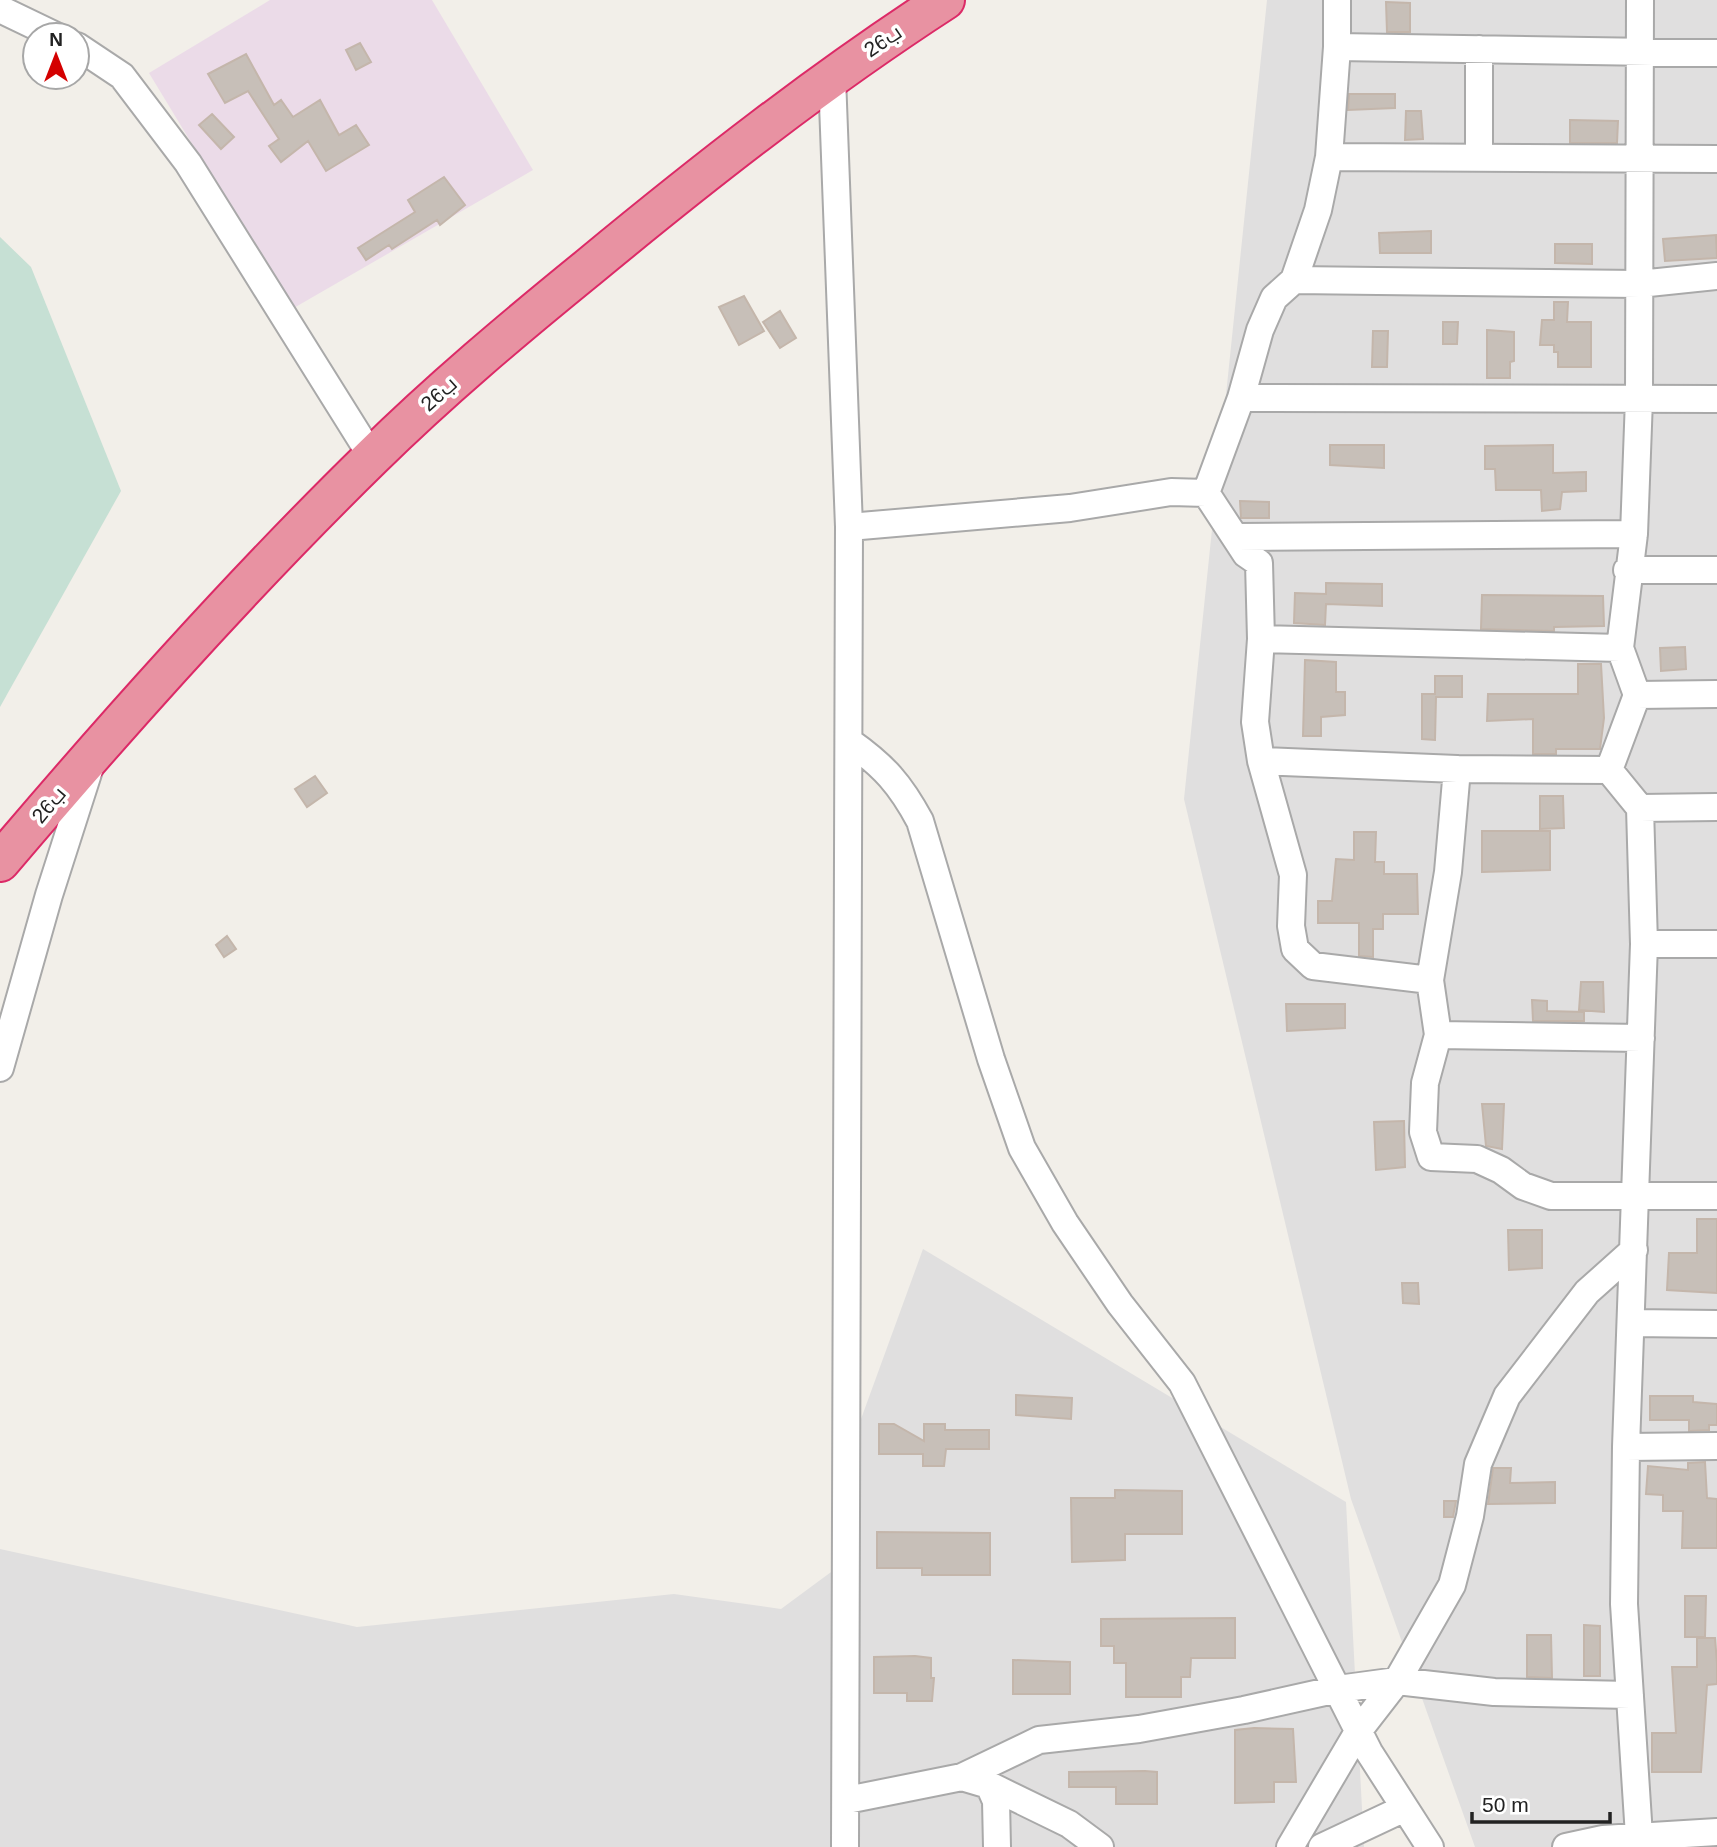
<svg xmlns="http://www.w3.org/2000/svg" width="1717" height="1847" font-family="Helvetica,Cairo,sans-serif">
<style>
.residential{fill:#e0dfdf}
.industrial{fill:#ebdbe8}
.wetland{fill:#c6e0d4}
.building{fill:#c7bfb8;stroke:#c4b6ab;stroke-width:2}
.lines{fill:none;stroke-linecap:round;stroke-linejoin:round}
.minor-casing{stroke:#a9a9a9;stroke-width:30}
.highway-casing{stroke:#dc2a67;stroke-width:42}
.minor{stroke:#fff;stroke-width:26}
.highway{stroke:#e892a2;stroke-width:38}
.labels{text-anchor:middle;stroke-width:7;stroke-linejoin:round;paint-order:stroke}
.street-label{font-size:21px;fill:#222;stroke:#fff}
</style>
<rect width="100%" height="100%" fill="#f2efe9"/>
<!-- residential -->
<path class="residential" d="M1267,0H1717V1847H1475L1351,1499L1184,799Z
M923,1249L1346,1502L1364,1847H0V1549L357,1627L674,1594L781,1609L846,1561L861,1419Z"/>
<!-- industrial -->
<path class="industrial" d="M270,0H432L533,170L292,309L149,73Z"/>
<!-- wetland -->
<path class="wetland" d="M0,237L31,267L121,491L0,707Z"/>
<!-- building -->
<path class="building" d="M1386,2L1410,3V32H1387Z
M360,43L371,62L356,70L346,50Z
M246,54L274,105L281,100L293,117L320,100L339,135L356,125L369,145L326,171L308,141L281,162L269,146L279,139L248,91L225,103L208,74Z
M1349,94H1395V108L1348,110Z
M1406,111H1421L1423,139L1405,140Z
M212,114L234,137L221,149L199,125Z
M1570,120L1618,121L1617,143H1570Z
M444,177L465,205L440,225L437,220L392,249L389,245L366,260L358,248L415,212L408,200Z
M1431,231V253H1380L1379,233Z
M1716,235L1717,258L1665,261L1663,239Z
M1555,244H1592V264L1555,263Z
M744,296L764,331L739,345L719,307Z
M1554,302H1568L1567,322H1591V367H1558V352H1554V345H1540L1542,320H1554Z
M780,311L796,338L780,348L763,322Z
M1443,322H1458L1457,344H1443Z
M1487,330L1514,332V361L1510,362V378H1487Z
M1373,331H1388L1387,367H1372Z
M1330,445H1384V468L1330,465Z
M1553,445V473L1586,472V491L1562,492L1560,509L1542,511L1541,490H1496L1495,469H1485V446Z
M1240,501L1269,502V518H1241Z
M1326,583L1382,584V606L1326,604L1325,625L1294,623L1295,593L1326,594Z
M1482,595L1603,596L1604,626L1554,627V631L1481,629Z
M1685,647L1686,669L1661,671L1660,648Z
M1305,660L1336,662V692H1345V715L1321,717V736H1303Z
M1578,664H1601L1604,718L1600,749H1556V754H1533V719L1487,721L1488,694H1578Z
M1435,676H1462V697H1436L1435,740L1422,739V694H1435Z
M315,776L327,793L307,807L295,789Z
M1540,796H1563L1564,828L1540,829Z
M1482,831H1550V870L1482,872Z
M1354,832H1376L1375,862H1384V874H1417L1418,914H1383V929H1373V957L1359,956V923H1318V901H1332L1336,859L1354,860Z
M227,936L236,949L224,957L216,945Z
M1581,982H1603L1604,1012L1579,1010Z
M1532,1000L1547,1001V1011L1584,1012V1021H1533Z
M1286,1004H1345V1028L1287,1031Z
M1482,1104H1504L1502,1149L1486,1146Z
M1404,1121L1405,1167L1376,1170L1374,1122Z
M1697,1219H1717V1293L1667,1290L1669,1253H1697Z
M1508,1230H1542V1268L1509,1270Z
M1402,1283H1418L1419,1304L1403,1303Z
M1016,1395L1072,1398L1071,1419L1016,1415Z
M1650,1396H1693V1402L1717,1404V1425H1709V1430L1689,1431V1420H1650Z
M879,1424H894L924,1441V1424H945V1430H989V1449H946L944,1466H923V1454H879Z
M1705,1462L1707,1498L1717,1499V1548H1682L1683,1511H1663V1495L1646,1494L1648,1466L1688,1470V1463Z
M1493,1468H1511L1510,1483L1555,1482V1503L1488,1504Z
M1115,1490L1182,1491V1534H1125V1560L1072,1562L1071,1498H1115Z
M1444,1501H1456L1453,1517H1444Z
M877,1532L990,1533V1575H922V1568H877Z
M1685,1596H1706L1705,1637H1685Z
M1235,1618V1658H1191L1190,1677H1181V1697H1126V1663H1114V1646H1101V1619Z
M1584,1625L1600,1626V1676H1584Z
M1527,1635H1551L1552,1678L1527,1677Z
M1697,1638H1715L1717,1663V1684L1707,1685L1701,1772H1652V1733H1676L1672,1667H1697Z
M915,1656L931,1658V1678H934L932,1701H907V1693H874V1657Z
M1013,1660L1070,1662V1694H1013Z
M1254,1728L1293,1729L1296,1782H1274V1802L1235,1803V1730Z
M1145,1771L1157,1772V1804H1116V1787H1069V1772Z"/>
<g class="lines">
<!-- minor casing -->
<g class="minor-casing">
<path id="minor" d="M0,9L54,35
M77,46L122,76L188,163L372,457
M1337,47L1717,53
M832,77L849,527L845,1847
M1329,157L1717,159
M1479,157V49
M1294,280L1639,284L1717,276
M1241,398L1717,399
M1206,493L1246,554L1259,563L1261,639L1255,722L1261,761L1293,875L1291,926L1295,949L1313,966L1430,980
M849,527L1070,508L1171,492L1206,493L1241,398L1260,330L1274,298L1294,280L1318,210L1329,157L1337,47V0
M1237,537L1634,534
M1627,570H1717
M1261,639L1620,648
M1637,695L1717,694
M850,742C884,766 900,784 920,821L991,1059L1022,1148L1065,1223L1120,1304L1182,1383L1369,1752L1430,1847
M1261,761L1457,769L1609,770
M1457,769L1448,872L1430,980L1438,1035L1425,1083L1423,1132L1431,1157L1477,1159L1501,1170L1523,1186L1551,1196H1717
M1640,808L1717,807
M1644,944H1717
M1438,1035L1641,1038
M0,1068L49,895L91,764
M1632,1323L1717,1324
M1626,1447L1717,1446
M962,1777L1039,1740L1139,1729L1244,1710L1338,1689L1397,1681L1494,1692L1630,1695
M989,1785L1069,1824L1100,1847
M847,1800L962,1777L989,1785L996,1801L997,1847
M1639,1836L1624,1604L1626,1447L1644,944L1640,808L1609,770L1637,695L1620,648L1634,534L1639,399L1640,0
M1290,1847L1359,1730L1397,1681L1452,1585L1470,1516L1478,1464L1507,1396L1587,1292L1634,1250
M1322,1847L1405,1808
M1566,1847L1603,1839L1717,1832"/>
</g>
<!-- highway casing -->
<g class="highway-casing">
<path id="highway" d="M0,862C118,723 240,586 371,458C440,390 514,328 589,267C704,172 820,81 945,0"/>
</g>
<!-- minor -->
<use href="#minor" class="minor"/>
<!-- highway -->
<use href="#highway" class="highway"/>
</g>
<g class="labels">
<!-- street labels -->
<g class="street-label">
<text transform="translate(883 41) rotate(-34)" y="7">26ب</text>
<text transform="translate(439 394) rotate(-42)" y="7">26ب</text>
<text transform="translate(49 805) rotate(-50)" y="7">26ب</text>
</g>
</g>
<!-- north arrow -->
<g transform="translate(56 56)"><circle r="33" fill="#ffffff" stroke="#a7a7a7" stroke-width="2"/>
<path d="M0-5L12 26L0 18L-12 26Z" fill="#d40000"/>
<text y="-10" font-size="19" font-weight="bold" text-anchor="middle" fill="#222222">N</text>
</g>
<!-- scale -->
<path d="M1472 1812v10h138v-10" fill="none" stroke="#222222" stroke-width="3.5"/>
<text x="1482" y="1812" font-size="21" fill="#222222" stroke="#ffffff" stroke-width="5" paint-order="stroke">50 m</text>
</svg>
